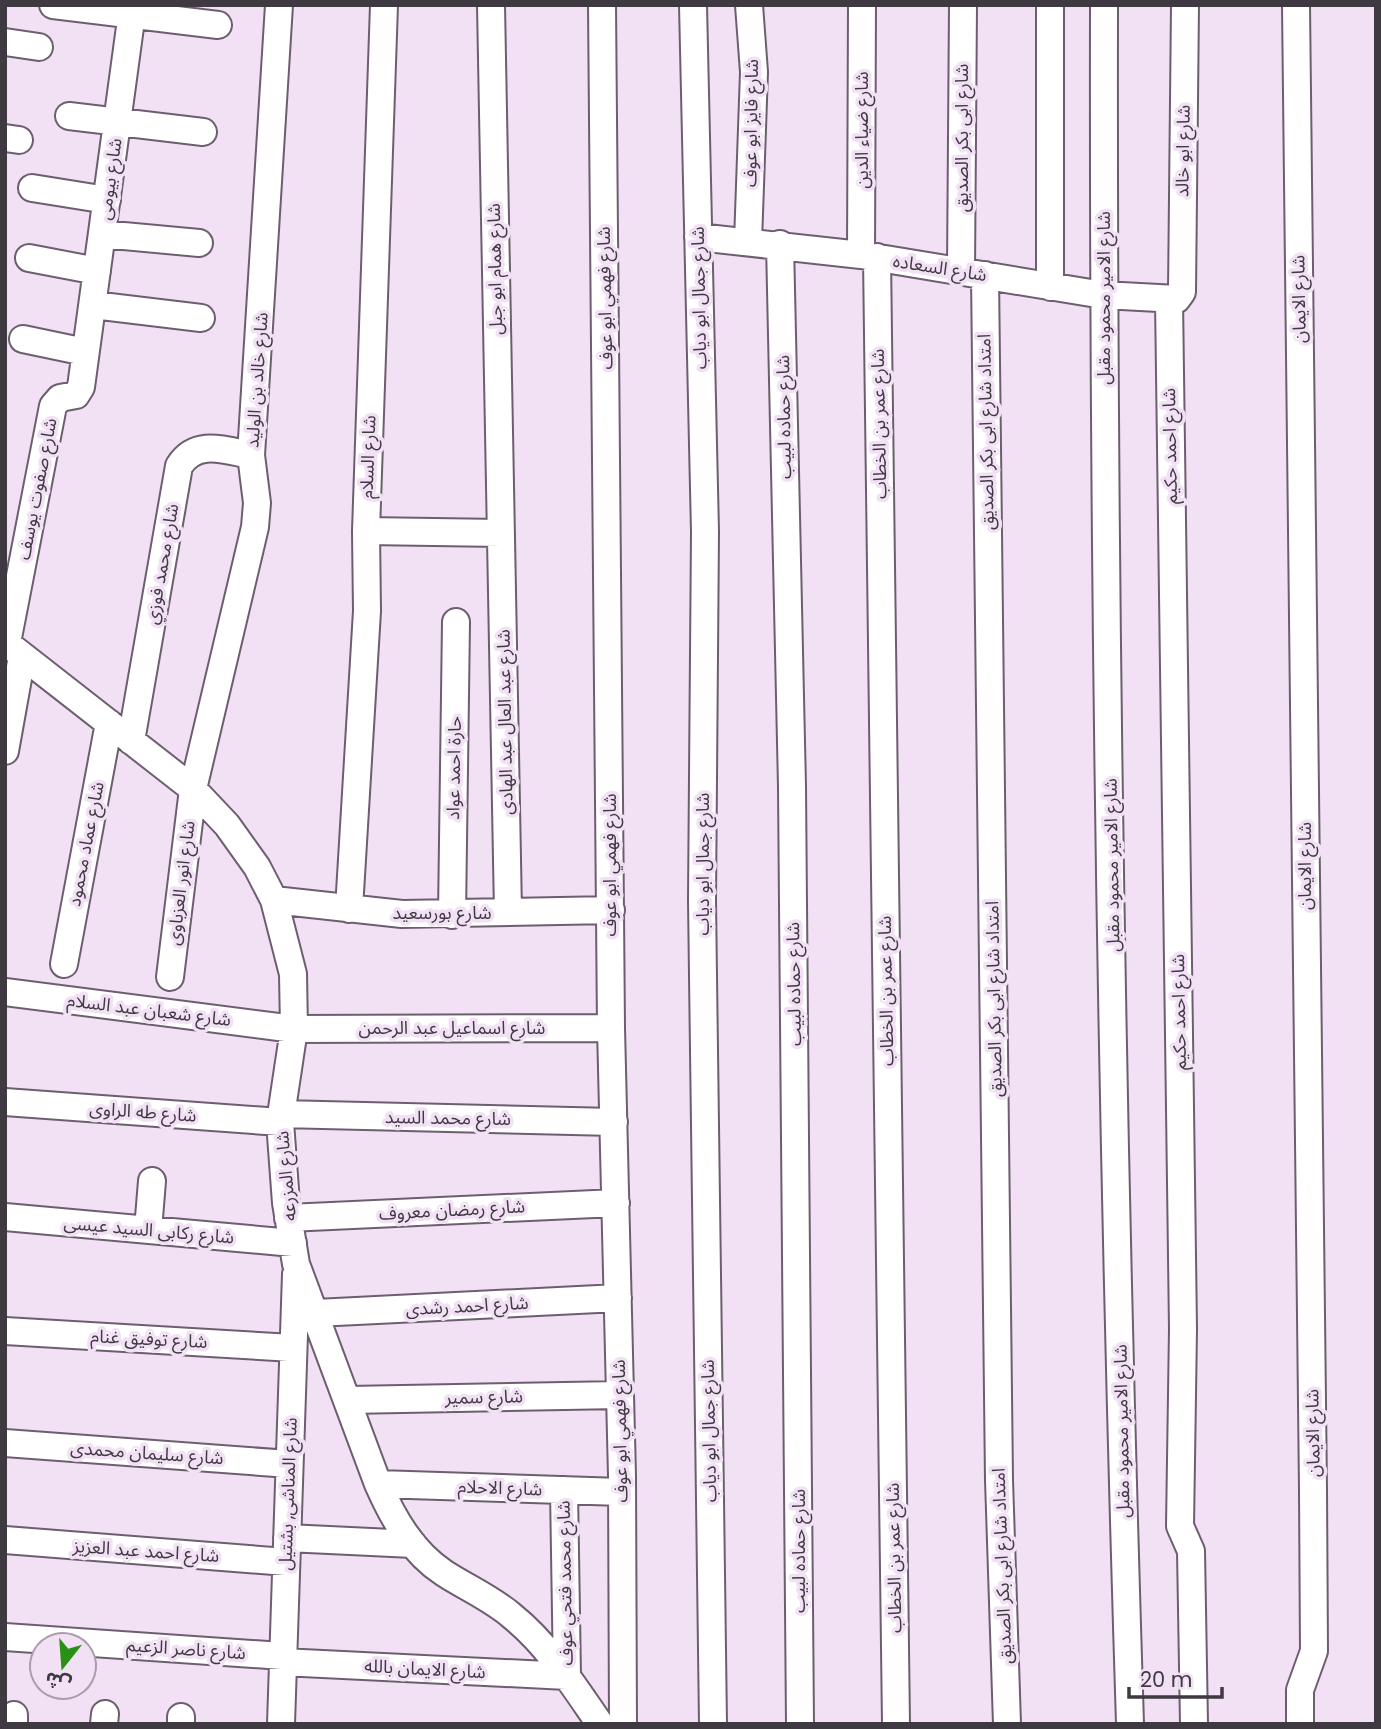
<svg xmlns="http://www.w3.org/2000/svg" width="1381" height="1729" font-family="Poppins,'Noto Sans Arabic',sans-serif">
<style>
.lines{fill:none;stroke-linecap:round;stroke-linejoin:round}
.street-casing{stroke:#6d5e6f;stroke-width:30}
.street{stroke:#fff;stroke-width:26}
.labels{text-anchor:middle;stroke-width:7;stroke-linejoin:round;paint-order:stroke}
.street-label{font-size:18px;fill:#3f3941;stroke:#f2e1f5}
</style>
<rect width="100%" height="100%" fill="#f2e1f5"/>
<g class="lines">
<!-- street casing -->
<g class="street-casing">
<path id="street" d="M53,5L218,25
M491,5L508,912
M602,5L611,1028L622,1476L623,1724
M693,5L705,532L702,900L713,1724
M1050,5V287
M1104,5C1103,578 1112,1151 1130,1724
M1296,5L1313,1490L1314,1651L1300,1690V1724
M5,42L39,47
M69,116L203,132
M5,138L19,140
M32,188L107,200
M102,234L199,243
M698,237L861,255L1103,295L1177,299L1182,292L1185,5
M748,242L754,72L749,5
M780,244L792,787L800,1724
M861,255L862,5
M877,257L896,1724
M29,258L97,271
M961,270L963,5
M985,275L999,1480L1007,1724
M1169,299L1183,1329L1180,1526L1191,1551L1194,1724
M93,305L201,318
M23,339L85,352
M366,531L501,533
M5,642L193,789L227,825L257,867L274,900L293,974L294,1029L280,1122L286,1203L296,1264L378,1484C393,1518 412,1552 444,1573C467,1588 491,1598 512,1616C548,1645 573,1685 600,1724
M7,643L53,406L60,398L76,395L81,387L133,5
M131,741L179,466C196,439 224,450 251,455
M5,751L22,656
M274,900L402,914L611,910
M349,909L367,611L366,531L384,5
M452,915L456,622
M64,964L109,723
M170,977L193,789L255,527L257,503L251,455L279,5
M5,992L294,1029L611,1028
M5,1102L280,1122
M281,1114L614,1122
M5,1217L293,1243
M288,1218L616,1203
M148,1230L152,1181
M316,1313L618,1298
M5,1331L293,1348
M348,1400L620,1395
M5,1443L289,1464
M378,1484L621,1492
M287,1538L413,1544
M5,1540L286,1562
M5,1637L282,1656
M282,1662L567,1676L564,1490
M181,1717V1724
M14,1724V1715
M104,1724L105,1714
M281,1724L296,1274"/>
</g>
<!-- street -->
<use href="#street" class="street"/>
</g>
<g class="labels">
<!-- street labels -->
<g class="street-label">
<text transform="translate(751 123) rotate(-89)" y="6">شارع فايز ابو عوف</text>
<text transform="translate(862 130) rotate(-90)" y="6">شارع ضياء الدين</text>
<text transform="translate(962 138) rotate(-90)" y="6">شارع ابى بكر الصديق</text>
<text transform="translate(1183 151) rotate(-89)" y="6">شارع ابو خالد</text>
<text transform="translate(110 179) rotate(-82)" y="6">شارع بيومى</text>
<text transform="translate(940 268) rotate(9)" y="6">شارع السعاده</text>
<text transform="translate(495 269) rotate(-91)" y="6">شارع همام ابو جبل</text>
<text transform="translate(605 298) rotate(-91)" y="6">شارع فهمي ابو عوف</text>
<text transform="translate(699 298) rotate(-91)" y="6">شارع جمال ابو دياب</text>
<text transform="translate(1104 298) rotate(-90)" y="6">شارع الامير محمود مقبل</text>
<text transform="translate(1299 299) rotate(-91)" y="6">شارع الايمان</text>
<text transform="translate(257 380) rotate(-86)" y="6">شارع خالد بن الوليد</text>
<text transform="translate(784 417) rotate(-91)" y="6">شارع حماده لبيب</text>
<text transform="translate(879 424) rotate(-91)" y="6">شارع عمر بن الخطاب</text>
<text transform="translate(986 432) rotate(-91)" y="6">امتداد شارع ابى بكر الصديق</text>
<text transform="translate(1170 446) rotate(-91)" y="6">شارع احمد حكيم</text>
<text transform="translate(368 457) rotate(-88)" y="6">شارع السلام</text>
<text transform="translate(37 489) rotate(-79)" y="6">شارع صفوت يوسف</text>
<text transform="translate(162 564) rotate(-80)" y="6">شارع محمد فوزي</text>
<text transform="translate(505 722) rotate(-91)" y="6">شارع عبد العال عبد الهادى</text>
<text transform="translate(454 768) rotate(-89)" y="6">حارة احمد عواد</text>
<text transform="translate(86 844) rotate(-79)" y="6">شارع عماد محمود</text>
<text transform="translate(703 864) rotate(-90)" y="6">شارع جمال ابو دياب</text>
<text transform="translate(610 865) rotate(-90)" y="6">شارع فهمي ابو عوف</text>
<text transform="translate(1112 865) rotate(-91)" y="6">شارع الامير محمود مقبل</text>
<text transform="translate(1305 866) rotate(-90)" y="6">شارع الايمان</text>
<text transform="translate(181 883) rotate(-83)" y="6">شارع انور العزباوى</text>
<text x="442" y="919">شارع بورسعيد</text>
<text transform="translate(794 984) rotate(-91)" y="6">شارع حماده لبيب</text>
<text transform="translate(886 991) rotate(-91)" y="6">شارع عمر بن الخطاب</text>
<text transform="translate(994 999) rotate(-91)" y="6">امتداد شارع ابى بكر الصديق</text>
<text transform="translate(149 1010) rotate(7)" y="6">شارع شعبان عبد السلام</text>
<text transform="translate(1179 1012) rotate(-91)" y="6">شارع احمد حكيم</text>
<text x="452" y="1034">شارع اسماعيل عبد الرحمن</text>
<text transform="translate(143 1112) rotate(4)" y="6">شارع طه الراوى</text>
<text transform="translate(448 1118) rotate(1)" y="6">شارع محمد السيد</text>
<text transform="translate(286 1176) rotate(-95)" y="6">شارع المزرعه</text>
<text transform="translate(452 1210) rotate(-3)" y="6">شارع رمضان معروف</text>
<text transform="translate(149 1230) rotate(5)" y="6">شارع ركابى السيد عيسى</text>
<text transform="translate(467 1306) rotate(-3)" y="6">شارع احمد رشدى</text>
<text transform="translate(149 1339) rotate(3)" y="6">شارع توفيق غنام</text>
<text transform="translate(484 1397) rotate(-1)" y="6">شارع سمير</text>
<text transform="translate(620 1431) rotate(-91)" y="6">شارع فهمي ابو عوف</text>
<text transform="translate(709 1431) rotate(-91)" y="6">شارع جمال ابو دياب</text>
<text transform="translate(1122 1431) rotate(-91)" y="6">شارع الامير محمود مقبل</text>
<text transform="translate(1313 1433) rotate(-91)" y="6">شارع الايمان</text>
<text transform="translate(147 1453) rotate(4)" y="6">شارع سليمان محمدى</text>
<text transform="translate(500 1488) rotate(2)" y="6">شارع الاحلام</text>
<text transform="translate(288 1494) rotate(-88)" y="6">شارع المناشى, بشتيل</text>
<text transform="translate(146 1551) rotate(4)" y="6">شارع احمد عبد العزيز</text>
<text transform="translate(799 1551) rotate(-90)" y="6">شارع حماده لبيب</text>
<text transform="translate(894 1558) rotate(-91)" y="6">شارع عمر بن الخطاب</text>
<text transform="translate(1002 1566) rotate(-92)" y="6">امتداد شارع ابى بكر الصديق</text>
<text transform="translate(565 1583) rotate(-91)" y="6">شارع محمد فتحي عوف</text>
<text transform="translate(186 1649) rotate(4)" y="6">شارع ناصر الزعيم</text>
<text transform="translate(425 1669) rotate(3)" y="6">شارع الايمان بالله</text>
</g>
</g>
<!-- border -->
<rect width="1381" height="1729" fill="none" stroke="#3f3941" stroke-width="14"/>
<!-- north arrow -->
<g transform="translate(63 1666) rotate(197)"><circle r="33" fill="#f2e1f5" stroke="#aa9ead" stroke-width="2"/>
<path d="M0-5L12 26L0 18L-12 26Z" fill="#299114"/>
<text y="-10" font-size="19" font-weight="bold" text-anchor="middle" fill="#3f3941">ش</text>
</g>
<!-- scale -->
<path d="M1129 1687v10h93v-10" fill="none" stroke="#3f3941" stroke-width="3.5"/>
<text x="1140" y="1687" font-size="21" fill="#3f3941" stroke="#f2e1f5" stroke-width="5" paint-order="stroke">20 m</text>
</svg>
